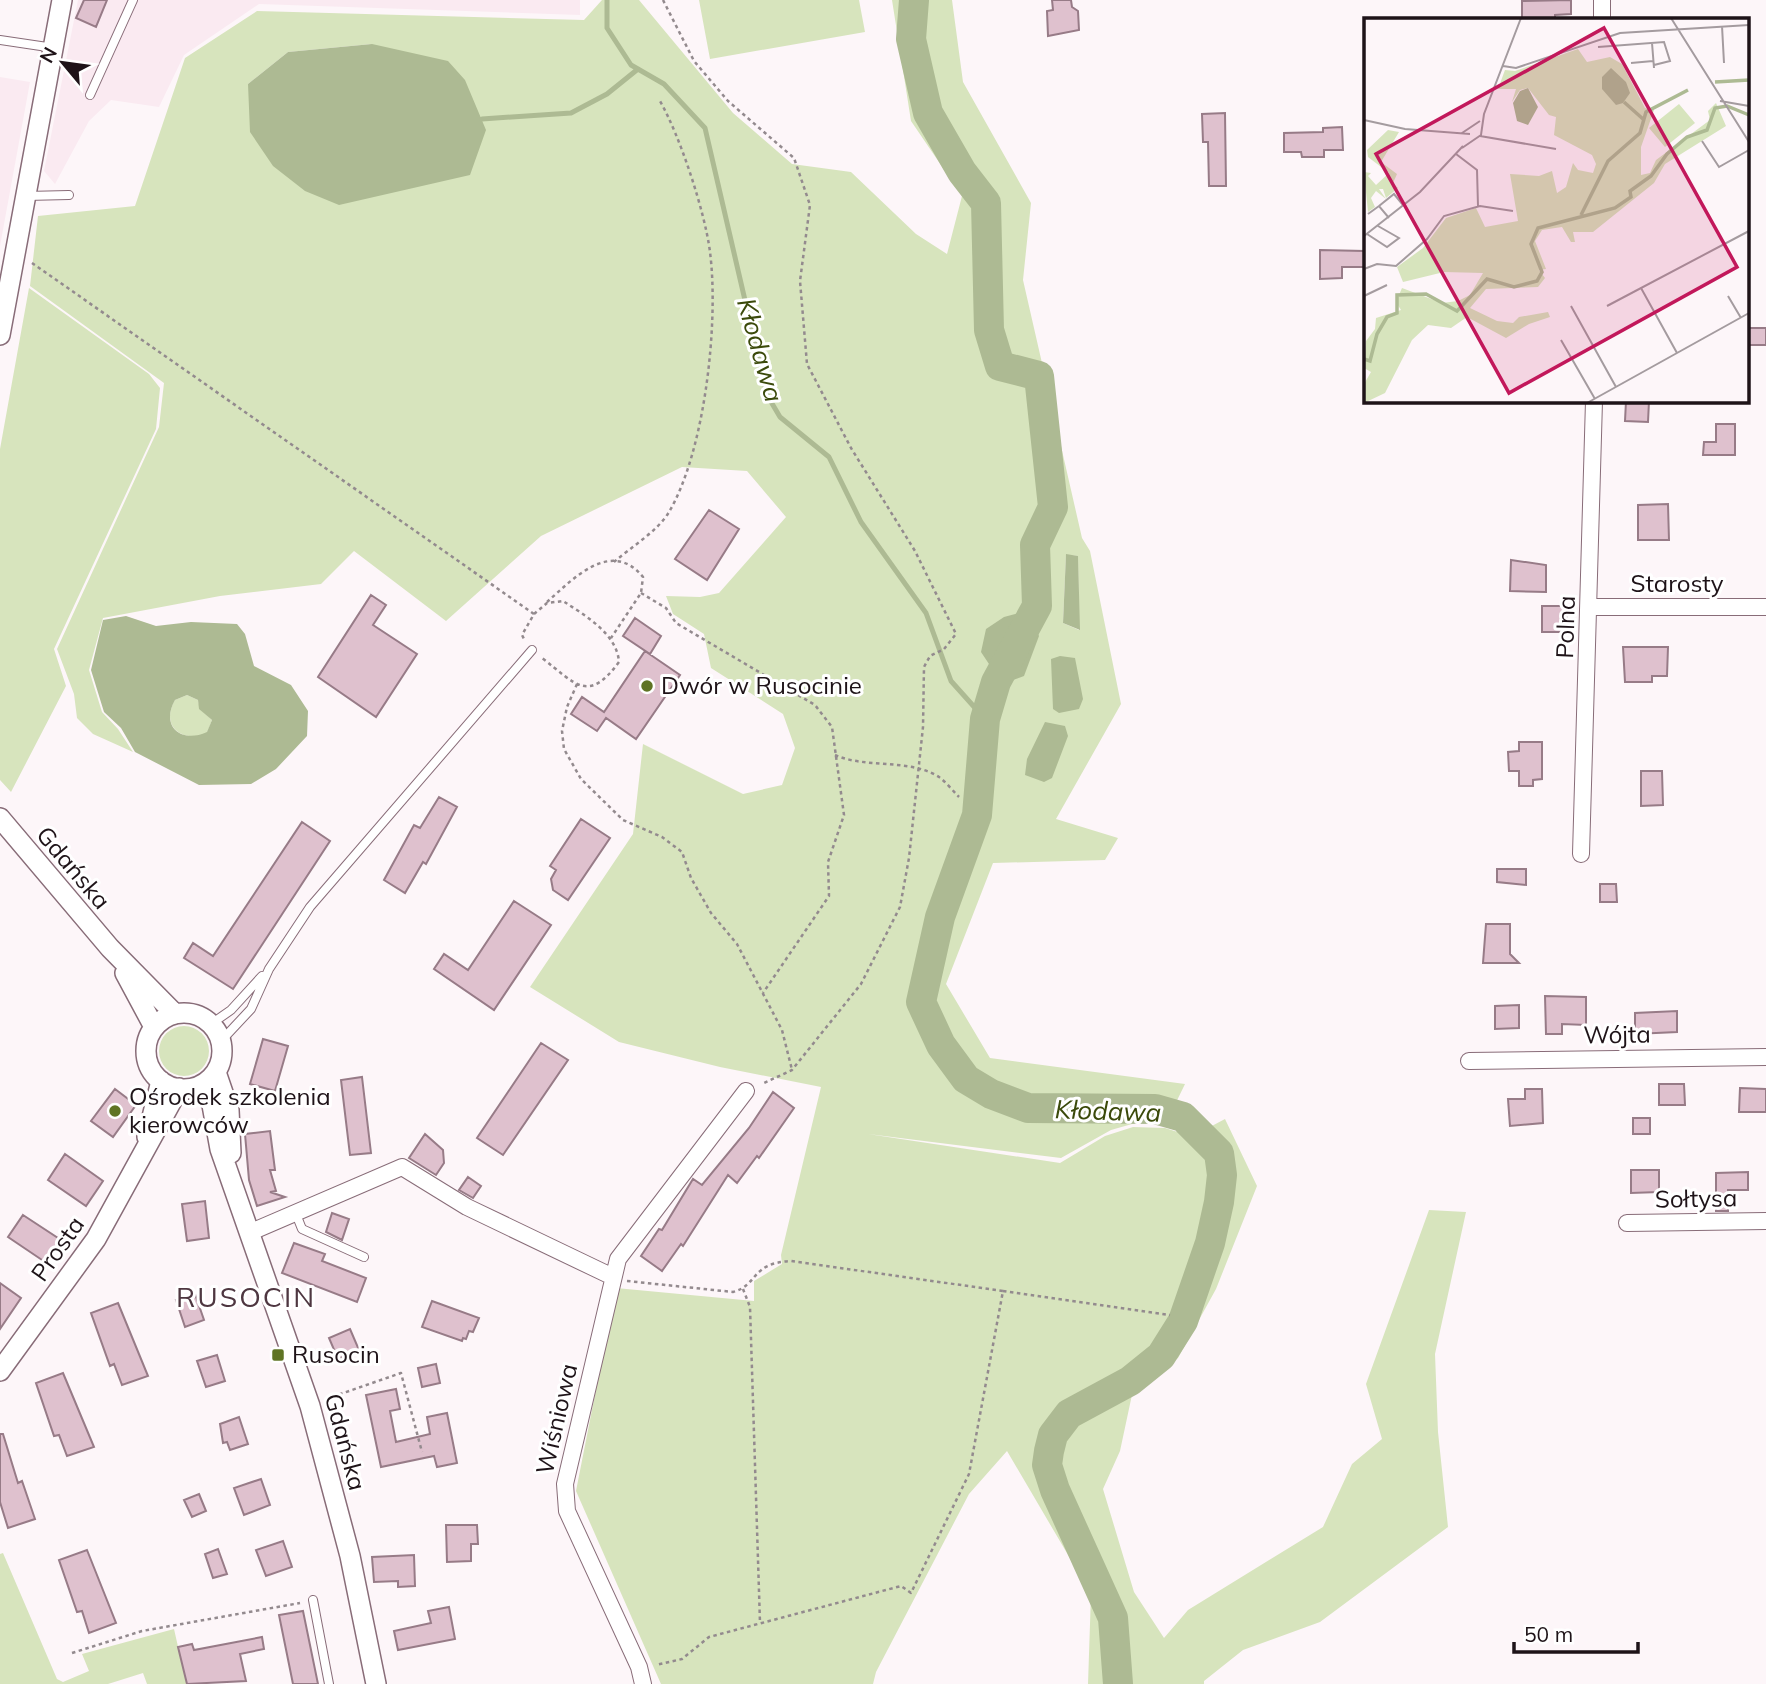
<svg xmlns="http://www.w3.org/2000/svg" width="1766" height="1684" font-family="Mulish,sans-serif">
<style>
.built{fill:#faeaf1}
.green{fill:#d7e4bd;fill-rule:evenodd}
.water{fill:#adba93;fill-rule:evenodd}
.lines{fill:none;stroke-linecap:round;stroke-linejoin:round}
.stream{stroke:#adba93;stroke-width:5}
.river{stroke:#adba93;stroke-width:30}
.building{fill:#dfc1ce;stroke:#977b87;stroke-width:2}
.service-casing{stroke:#886c78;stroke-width:10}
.minor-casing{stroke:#886c78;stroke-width:18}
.tertiary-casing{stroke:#886c78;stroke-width:22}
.path{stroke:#938a8e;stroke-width:2.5;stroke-dasharray:3.5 3.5;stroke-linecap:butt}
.service{stroke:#fff;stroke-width:8}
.minor{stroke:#fff;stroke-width:16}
.tertiary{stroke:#fff;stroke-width:19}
.poi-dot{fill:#5f7424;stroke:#fff;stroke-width:2.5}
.labels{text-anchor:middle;stroke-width:6;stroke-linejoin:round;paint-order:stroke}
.street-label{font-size:24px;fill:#1e1318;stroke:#fff}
.poi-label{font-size:24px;fill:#1e1318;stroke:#fff;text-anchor:start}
.water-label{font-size:26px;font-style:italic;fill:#3b4a0b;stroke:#fff}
.quarter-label{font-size:28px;letter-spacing:2px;fill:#4e3640;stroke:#fff}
.inset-river{fill:none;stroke:#adba93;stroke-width:3.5}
.inset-road{fill:none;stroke:#a49b9f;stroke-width:2}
.view{fill:#c2185b;fill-opacity:0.15;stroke:#c2185b;stroke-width:3.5}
.inset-edge{fill:none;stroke:#1e1318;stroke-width:3.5}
</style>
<rect width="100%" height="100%" fill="#fdf6f9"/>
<!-- built -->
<path class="built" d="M78,0H580V15L259,4L184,55L159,107L111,100L89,121L55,184L44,171Z
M0,77L30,82L0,246Z"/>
<!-- green -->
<path class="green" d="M602,0H639L733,113L792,164L851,172L916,234L947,254L962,196L911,121L892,0H952L963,82L1031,203L1023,280L1082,538L1090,551L1121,704L1056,819L1118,838L1105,860L993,863L946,984L990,1058L1185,1084L1166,1123L1139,1122L1111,1130L1061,1158L868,1134L1060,1163L1105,1136L1133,1127L1165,1128L1187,1135L1190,1140L1191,1137L1225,1119L1257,1186L1216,1289L1178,1358L1133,1390L1120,1451L1103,1489L1134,1592L1164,1638L1188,1610L1323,1527L1352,1464L1382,1439L1366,1384L1429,1210L1466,1212L1435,1354L1438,1432L1448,1527L1320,1622L1243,1650L1204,1681V1684H1088L1091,1594L1007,1451L969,1494L876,1672L873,1684H661L576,1491L616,1288L754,1301V1281L782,1264L781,1255L821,1087L720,1067L619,1042L530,987L633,834L643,744L743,794L782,785L795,748L783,714L711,668L704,634L673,614L666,596L700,597L719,593L786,517L747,471L682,467L541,536L446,621L354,551L321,584L220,596L103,618L89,670L102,712L118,729L133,752L93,734L77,718L74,694L57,649L159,427L164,383L30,286L38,216L135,206L185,58L257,11L584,20ZM372,44L248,84L288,52ZM1066,555L1078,556L1079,630L1063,623Z
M699,0H859L865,32L710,59Z
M29,288L149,374L160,388L156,429L54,649L66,686L11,792L0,780V449Z
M187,695L198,700L200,709L212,720L207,733C181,744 160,725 175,700Z
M159 1051a25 25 0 1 1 50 0a25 25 0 1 1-50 0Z
M3,1553L57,1679L63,1682L89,1671L82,1654L174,1629L184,1673L213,1671L215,1679L190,1684H147L143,1673L108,1684H0V1554Z"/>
<!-- water -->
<path class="water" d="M372,44L448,61L465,80L486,130L470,175L339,205L305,191L273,166L250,132L248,84L288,52Z
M1066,554L1078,556L1080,630L1063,623Z
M1027,611L1039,636L1024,676L1013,680L989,664L981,652L986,629L1004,617Z
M126,616L156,626L191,622L237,624L245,634L254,666L291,685L308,711L307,736L276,769L251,784L199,785L135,752L121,728L104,712L91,670L103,620ZM187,695L198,700L199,709L212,720L207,732C181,744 160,726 175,700Z
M1060,656L1075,658L1083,699L1079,709L1059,713L1053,709L1051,659Z
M1045,722L1065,726L1068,736L1052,778L1044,782L1025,775L1027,759Z"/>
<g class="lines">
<!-- stream -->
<path class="stream" d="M607,0V28L631,65L664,84L705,128L767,395L780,417L829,457L861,522L926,613L951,681L985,719
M482,119L571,113L607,94L638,69"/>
<!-- river -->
<path class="river" d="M914,0L911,39L928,113L962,172L986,203L989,330L1000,366L1039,376L1053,507L1035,545L1037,606L996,682L985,719L977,815L940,917L921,1002L941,1045L966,1079L991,1094L1028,1108L1155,1109L1183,1117L1219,1153L1222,1175L1219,1202L1210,1243L1183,1321L1161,1356L1130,1381L1069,1414L1053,1435L1049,1451L1047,1465L1055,1490L1113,1618L1118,1684"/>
</g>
<!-- building -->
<path class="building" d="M84,0H107L96,27L76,18Z
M1052,0H1071L1072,7L1078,11L1079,30L1048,36L1047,11L1053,10Z
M1571,0V14L1555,15V19H1522V1Z
M1225,113L1226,186H1209L1208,142H1203L1202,114Z
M1342,127L1343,150H1324V157H1302L1301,152H1284V133L1323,132V128Z
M1320,250L1364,251V267H1342V278L1320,279Z
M1747,328H1766V345H1747Z
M1626,401H1649L1648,422L1625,421Z
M1716,424H1735V455H1703L1704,442H1716Z
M1668,504L1669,540H1638V505Z
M709,510L739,529L707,580L675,559Z
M1511,560L1546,565V592L1510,591Z
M371,595L386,605L373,625L417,654L376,717L318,677Z
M1542,606H1569L1564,632H1542Z
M635,618L661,636L650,654L623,636Z
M1623,647H1668L1667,676H1652V682H1625Z
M645,651L680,675L636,739L606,718L597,731L571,714L582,697L604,712Z
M1519,742H1542V779L1533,780V786H1519V771H1509L1508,752L1519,751Z
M1641,771H1662L1663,805L1641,806Z
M439,797L457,807L426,864L423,862L405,893L384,880L414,825L420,828Z
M581,819L610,838L568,900L553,890L551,879L556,870L550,866Z
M302,822L330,841L233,989L184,958L193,943L213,956Z
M1497,869H1526V885L1497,882Z
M1600,884H1616L1617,902H1600Z
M514,901L551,925L494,1010L434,969L444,954L468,970Z
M1486,924H1510V954L1519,963H1483Z
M1545,996L1586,997V1025L1562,1024V1034H1546Z
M1519,1005V1028L1495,1029V1006Z
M1677,1011V1032L1635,1034V1013Z
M263,1039L288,1046L275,1091L250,1084Z
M541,1043L568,1060L503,1155L477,1138Z
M362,1077L371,1153L350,1155L341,1080Z
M1659,1084H1684L1685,1105H1659Z
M1740,1088L1766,1089V1112H1739Z
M115,1089L136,1105L113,1137L91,1121Z
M1525,1089H1542L1543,1123L1510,1126L1508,1099H1525Z
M773,1092L794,1108L759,1158L757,1156L737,1183L728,1175L683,1246L681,1244L662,1271L641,1256L659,1229L662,1230L693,1179L702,1185L749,1128Z
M1633,1118H1650V1134H1633Z
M270,1131L275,1170H270L276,1191L270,1192L285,1197L257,1206L249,1180L245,1134Z
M425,1134L443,1150L444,1163L436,1175L409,1158Z
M65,1154L103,1181L86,1206L48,1180Z
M1631,1170H1659V1192L1631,1193Z
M1748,1172V1190H1728V1211H1716V1173Z
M468,1177L481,1186L473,1198L459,1190Z
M205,1201L209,1238L187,1241L182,1204Z
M332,1213L349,1219L342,1240L326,1232Z
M23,1215L61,1240L45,1262L8,1237Z
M294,1243L325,1254L322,1261L366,1278L357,1302L282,1273Z
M0,1283L21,1298L0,1329Z
M195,1294L204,1320L185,1327L176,1300Z
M432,1301L479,1318L473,1332L469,1331L466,1339L463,1338L462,1341L422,1327Z
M118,1303L148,1376L122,1385L114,1364L110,1366L91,1313Z
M350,1329L359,1350L338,1359L329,1338Z
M217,1355L225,1381L206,1387L197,1361Z
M436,1364L440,1383L422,1387L418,1368Z
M63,1373L94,1447L67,1456L59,1435L54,1436L36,1383Z
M396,1389L400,1409L390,1411L396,1442L430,1434L427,1417L447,1413L457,1463L437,1467L434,1456L381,1467L366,1395Z
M239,1417L248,1444L230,1450L227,1442L223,1443L220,1424Z
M0,1434H3L18,1483L22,1481L35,1519L8,1528L0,1502Z
M261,1479L270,1505L244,1515L234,1488Z
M199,1494L206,1511L192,1517L184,1500Z
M446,1525H477L478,1544H471V1561L447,1562Z
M283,1541L292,1567L266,1576L256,1550Z
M218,1549L227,1574L213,1578L205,1554Z
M87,1550L116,1623L89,1633L82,1611L77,1612L59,1560Z
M414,1555L415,1586L398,1587V1581L374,1582L372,1557Z
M449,1607L455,1639L398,1650L394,1631L431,1623L428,1611Z
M303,1611L318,1684H293L279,1615Z
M262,1637L264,1649L240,1654L246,1681L187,1684L178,1647L192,1644L194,1650Z"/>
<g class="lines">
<!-- service casing -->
<g class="service-casing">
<path id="service" d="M0,40L54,48
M90,95L133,0
M26,196L69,195
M211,1024L231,1010L262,976
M221,1041L251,1009L269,969L310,907L532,650
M296,1214L302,1229L364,1257
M313,1600L329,1684"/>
</g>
<!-- minor casing -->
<g class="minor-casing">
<path id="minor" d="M1602,19V0
M1589,607H1766
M1581,854L1594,401
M1469,1061L1766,1057
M1627,1223L1766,1221
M251,1232L402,1167L467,1207L611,1276
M643,1684L639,1667L567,1511L565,1484L618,1259L746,1091"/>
</g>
<!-- tertiary casing -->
<g class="tertiary-casing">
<path id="tertiary" d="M0,335L62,0
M0,818L110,948L175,1014
M125,973L154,1027
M146 1051a38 38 0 1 1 76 0a38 38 0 1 1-76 0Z
M216,1072L229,1110L231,1153
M201,1085L212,1105L220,1149L310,1406L350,1556L376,1684
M147,1137L161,1081
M0,1371L96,1239L179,1088"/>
</g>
<!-- path -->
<path class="path" d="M663,0L694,61L728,101L794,158L810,205L800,281L807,364L851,448L915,551L956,634L944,649L930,656L924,667L923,727L909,858L900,907L861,984L792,1070L762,1084
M32,263L534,614L522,635L524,639
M614,562C631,547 658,531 669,512C705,451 719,322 710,252C705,212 680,136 660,101
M641,593L666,608L676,623L815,705L832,727L844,815L828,862L829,896L763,993
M547,602C573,579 611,538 643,577L641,593L611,638
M534,614L547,603L563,601C586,616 617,634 619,662C588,704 576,684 542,658
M577,684L567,707L562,731L564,749L581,779L623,820L662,837L682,852L691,878L711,913L737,944L782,1030L792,1070
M835,755C867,769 909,758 939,777C946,782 953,791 959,797
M627,1281L733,1292C759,1285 750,1263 791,1261L1003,1291L969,1474L911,1593L901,1586L709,1637L682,1659L656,1665
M743,1289L750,1307L760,1623
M1003,1291L1170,1315
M326,1399L401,1373L422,1452
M72,1653L142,1631L300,1603"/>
<!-- service -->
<use href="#service" class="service"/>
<!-- minor -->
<use href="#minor" class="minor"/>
<!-- tertiary -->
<use href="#tertiary" class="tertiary"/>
</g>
<!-- markers -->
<g class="poi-dot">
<circle cx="647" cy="686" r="7"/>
<circle cx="115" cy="1111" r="7"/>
<rect x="271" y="1348" width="14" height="14" rx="3.5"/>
</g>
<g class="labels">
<!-- street labels -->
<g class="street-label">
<text x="1677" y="592">Starosty</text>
<text transform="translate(1566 627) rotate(-88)" y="8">Polna</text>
<text transform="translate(73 868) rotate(50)" y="8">Gdańska</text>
<text transform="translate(1617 1035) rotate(-1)" y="8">Wójta</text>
<text transform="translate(1696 1199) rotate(-1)" y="8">Sołtysa</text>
<text transform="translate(58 1249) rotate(-55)" y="8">Prosta</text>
<text transform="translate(557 1419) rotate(-77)" y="8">Wiśniowa</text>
<text transform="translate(345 1442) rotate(75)" y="8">Gdańska</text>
</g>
<!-- poi labels -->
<g class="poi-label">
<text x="661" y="694">Dwór w Rusocinie</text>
<text x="129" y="1105">Ośrodek szkolenia<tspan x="129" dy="28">kierowców</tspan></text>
<text x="292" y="1363">Rusocin</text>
</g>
<!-- water labels -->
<g class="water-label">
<text transform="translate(760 350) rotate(74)" y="9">Kłodawa</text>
<text transform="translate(1108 1111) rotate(2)" y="9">Kłodawa</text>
</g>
<!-- quarter labels -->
<g class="quarter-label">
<text x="246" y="1307">RUSOCIN</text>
</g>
</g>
<!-- overview -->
<g transform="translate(1364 18)">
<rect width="385" height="385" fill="#fdf6f9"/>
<path d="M214,31L223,44L246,39L258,46L281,90L290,92L277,129V157L286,155L292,142L346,102L344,93L352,85L362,108L301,146L290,165L229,214H209L211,224H207L198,209L178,212L171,223L182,251L175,252L181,260L174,269L122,271L106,290L133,303L149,305L155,299L184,294L186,299L165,306L142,320L103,299L87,310L64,307L48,322L21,375L0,385V366L7,354L0,350L2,323L11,311L12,300L37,292L32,284L38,270L78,285L94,283L106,277L119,255L80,254L39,264L33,249L59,230L82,200L112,190L121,209L154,203L146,156L175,158L188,153L193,175L202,169L209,145L214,152L229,155L232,146L228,137L190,117L192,99L185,97L164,70L156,72L148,84L152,71H134L141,52L151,53ZM315,86L331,105L301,129L285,110ZM24,112L35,114L17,144L33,156L29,165L25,162L34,170L22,180L19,171H15L22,181L12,173L7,180L11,189L4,194L0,154L7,155L4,158L12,167L25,155L4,139L3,132Z" fill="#d7e4bd"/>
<path d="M247,50L262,64L266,75L259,85L252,87L238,71V59ZM164,70L174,89L164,107L153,103L149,85L156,73Z" fill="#adba93"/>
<path class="inset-river" d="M351,64L385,62M260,84L279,101M217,197L244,143L276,115L282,94L324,72M0,341L6,343L13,316L23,299L33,295V277L62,276L93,293L123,261L150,269L173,263L178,254L167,226L174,210L251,190L267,179L266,173L287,158L303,136L323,119L343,112L351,90L363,88L385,97"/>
<path class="inset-road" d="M307,0L385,124M358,8L360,45M288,25L290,50M234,29L300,24L306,43L290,47M267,45L289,43M139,48L152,50L256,15L385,7M356,83L385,88M0,102L41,111L106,116M98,115L116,103M116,118L192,131M338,123L355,149L385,132M98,130L117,117L120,96L157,0M92,136L113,152L114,188M15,188L30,176L39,187M4,196L15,188L25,200M3,216L23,229L35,220L14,208M0,218L56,174L99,128M0,251L13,246L32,248L63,221L80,198L116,188L149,193M277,270L313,335M0,278L23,267M364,278L377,300M207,288L252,369M243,288L385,213M197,322L231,381M223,385L385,295"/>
<path class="view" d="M240,10L373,249L145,375L12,136Z"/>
<rect width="385" height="385" class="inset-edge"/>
</g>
<!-- north arrow -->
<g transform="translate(63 63) rotate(299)" stroke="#ffffff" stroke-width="5" paint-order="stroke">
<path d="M0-5L12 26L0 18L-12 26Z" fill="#1e1318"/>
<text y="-10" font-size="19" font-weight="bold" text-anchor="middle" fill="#1e1318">N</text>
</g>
<!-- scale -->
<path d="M1514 1642v10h124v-10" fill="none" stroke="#1e1318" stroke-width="3.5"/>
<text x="1524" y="1642" font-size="21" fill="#1e1318" stroke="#ffffff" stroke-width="5" paint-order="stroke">50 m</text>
</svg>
